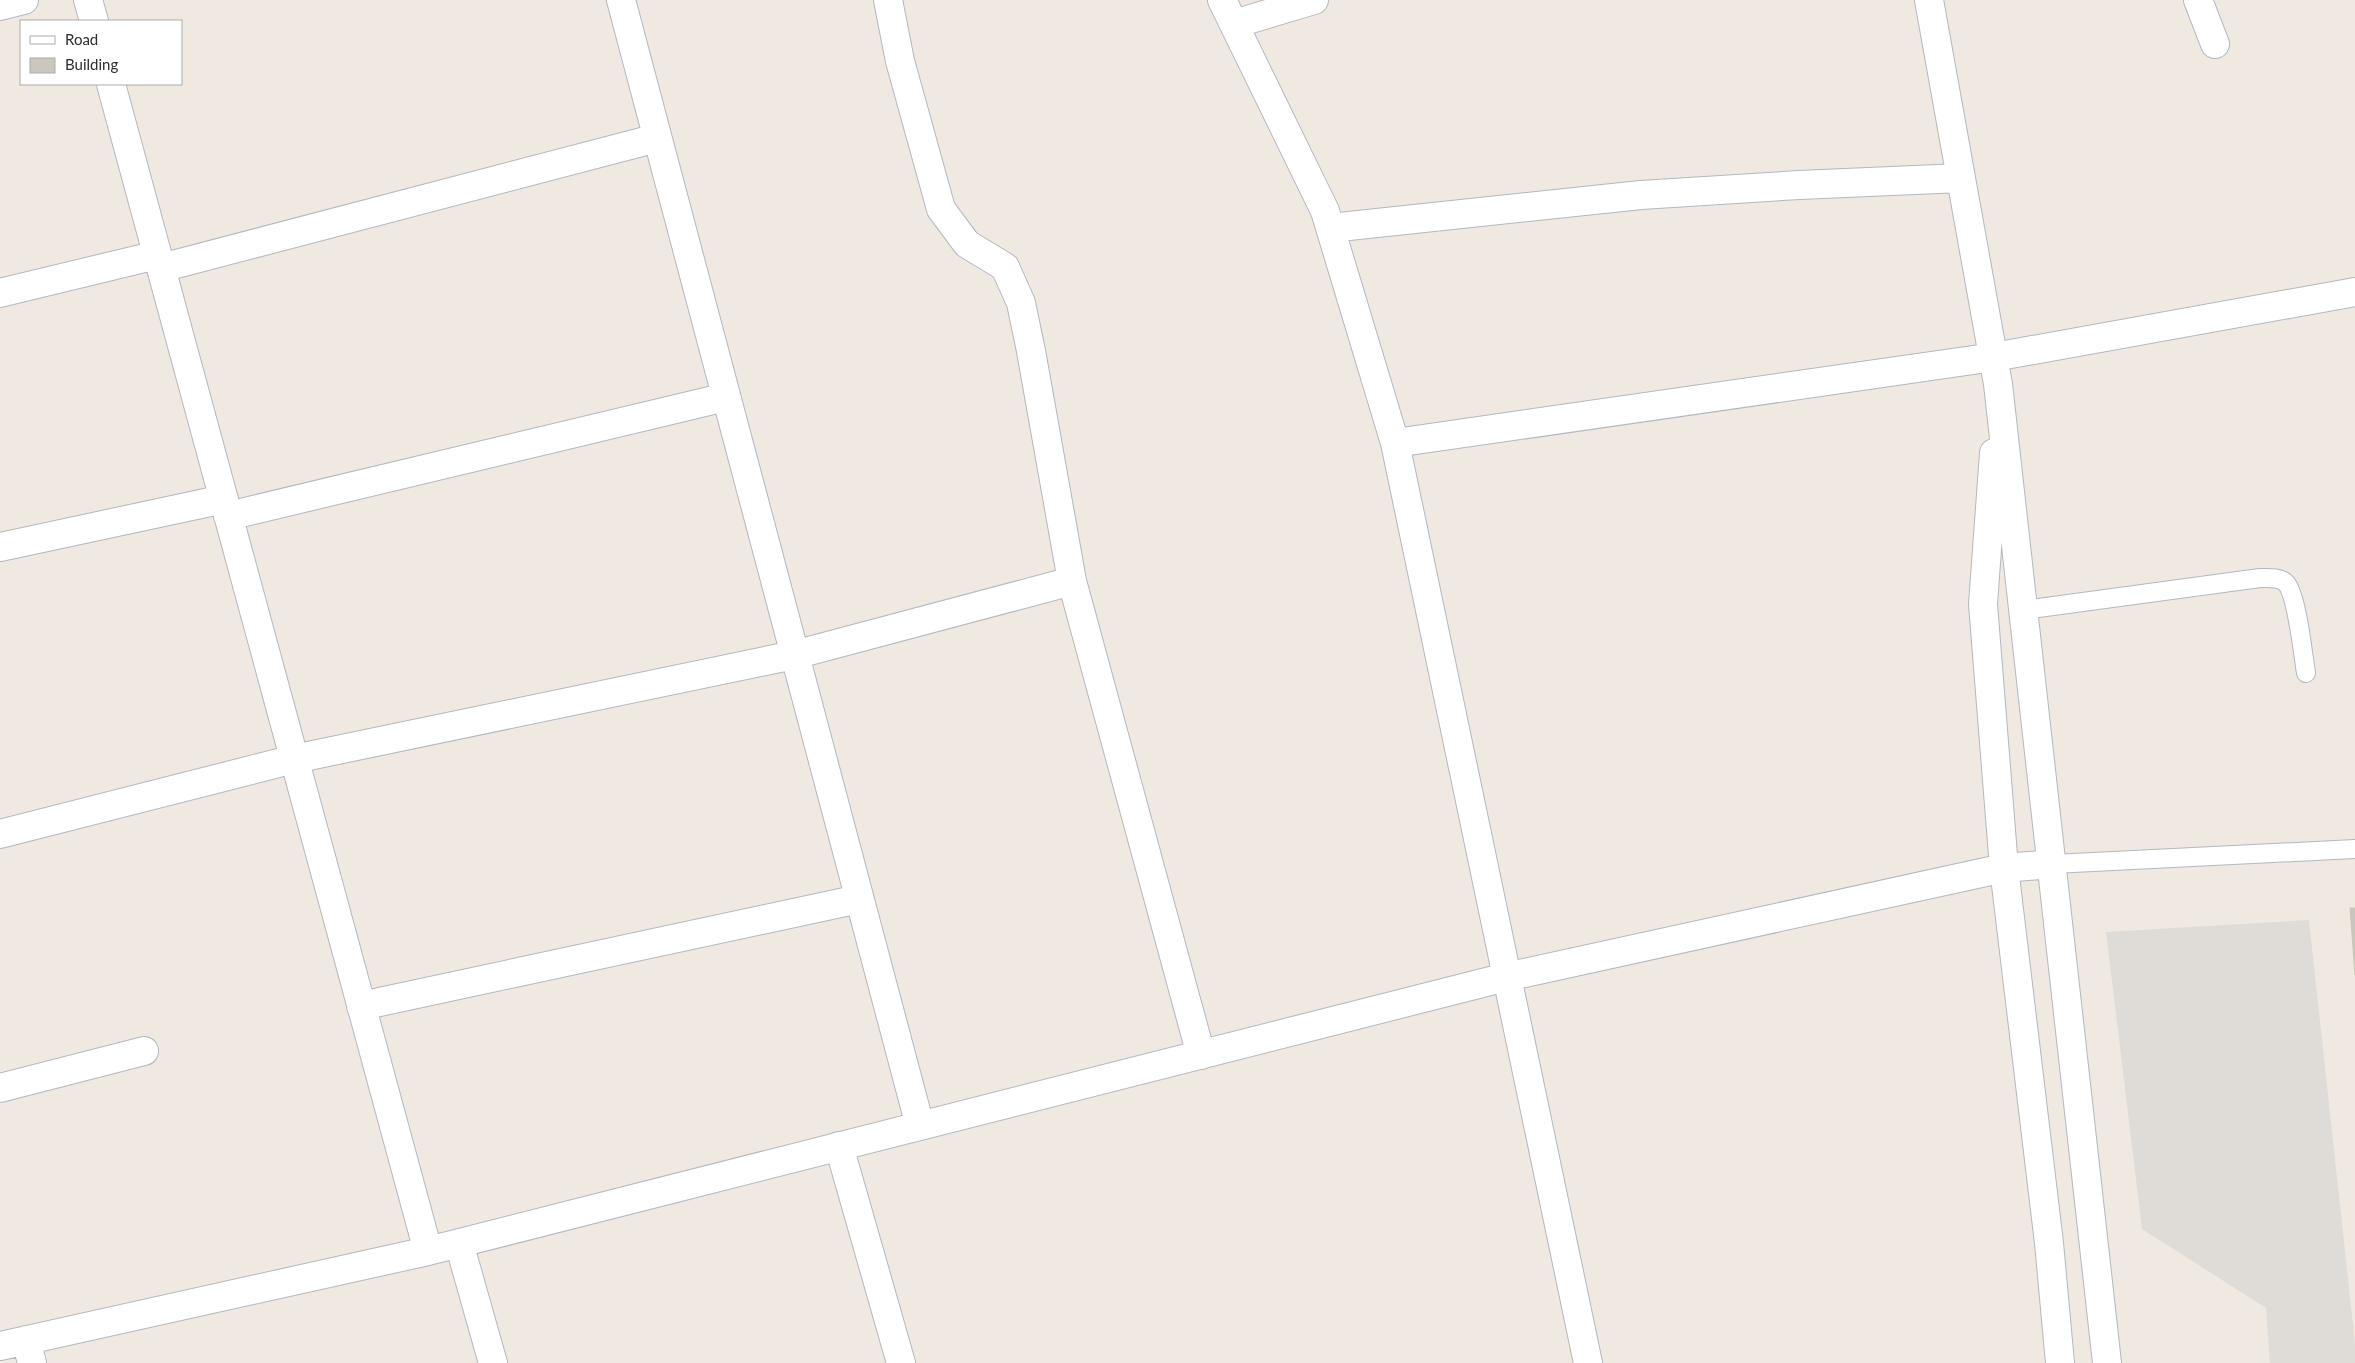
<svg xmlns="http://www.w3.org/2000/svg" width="2355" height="1363" font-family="Lato,sans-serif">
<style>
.plaza{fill:#dfdcd8}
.building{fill:#cbc7bf;stroke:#cbc5ba}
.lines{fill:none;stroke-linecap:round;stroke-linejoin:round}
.service-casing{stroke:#b4b7c1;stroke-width:20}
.minor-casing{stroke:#b4b7c1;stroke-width:30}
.service{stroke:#fff;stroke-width:18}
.minor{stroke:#fff;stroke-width:28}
</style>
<rect width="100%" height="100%" fill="#efe9e1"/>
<!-- plaza -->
<path class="plaza" d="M2309,920L2355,1343V1363H2270L2266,1308L2142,1229L2106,932Z"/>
<!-- building -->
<path class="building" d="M2350,908H2355V975Z"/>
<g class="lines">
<!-- service casing -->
<g class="service-casing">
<path id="service" d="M2024,610L2260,578C2268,578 2280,577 2286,583C2297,595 2303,655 2306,673
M2053,864L2355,849"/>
</g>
<!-- minor casing -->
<g class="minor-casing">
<path id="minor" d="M88,0L94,21
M621,0L920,1126
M888,0L900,61L941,209L967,244L1005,267L1021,303L1031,351L1072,581L1201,1055
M1222,0L1325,211L1395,443L1588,1363
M1929,0L1998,384L2107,1363
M2198,0L2215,44
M0,6L24,0
M1234,24L1314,0
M111,84L428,1251
M1330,228L1641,195L1799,185L1961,178
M161,268L657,138
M0,293L157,255
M1395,443L1994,357L2355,292
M1994,453L1983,604L2004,868L2049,1243L2060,1363
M228,516L726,397
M0,547L224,499
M0,834L294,759L794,655L1072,581
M361,1006L859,899
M0,1088L144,1051
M839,1146L901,1363
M459,1243L493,1363
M26,1340L32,1363
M0,1346L428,1251L1506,977L2004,868L2053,864"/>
</g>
<!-- service -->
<use href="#service" class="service"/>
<!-- minor -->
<use href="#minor" class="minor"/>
</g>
<!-- legend -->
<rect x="20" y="20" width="162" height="65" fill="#ffffff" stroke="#ababab"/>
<rect x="30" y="36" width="25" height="8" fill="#ffffff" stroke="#ababab"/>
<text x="65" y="45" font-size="15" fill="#2e2e2e">Road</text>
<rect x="30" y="58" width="25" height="15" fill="#cbc7bf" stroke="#ababab"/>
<text x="65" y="70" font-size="15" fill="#2e2e2e">Building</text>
</svg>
